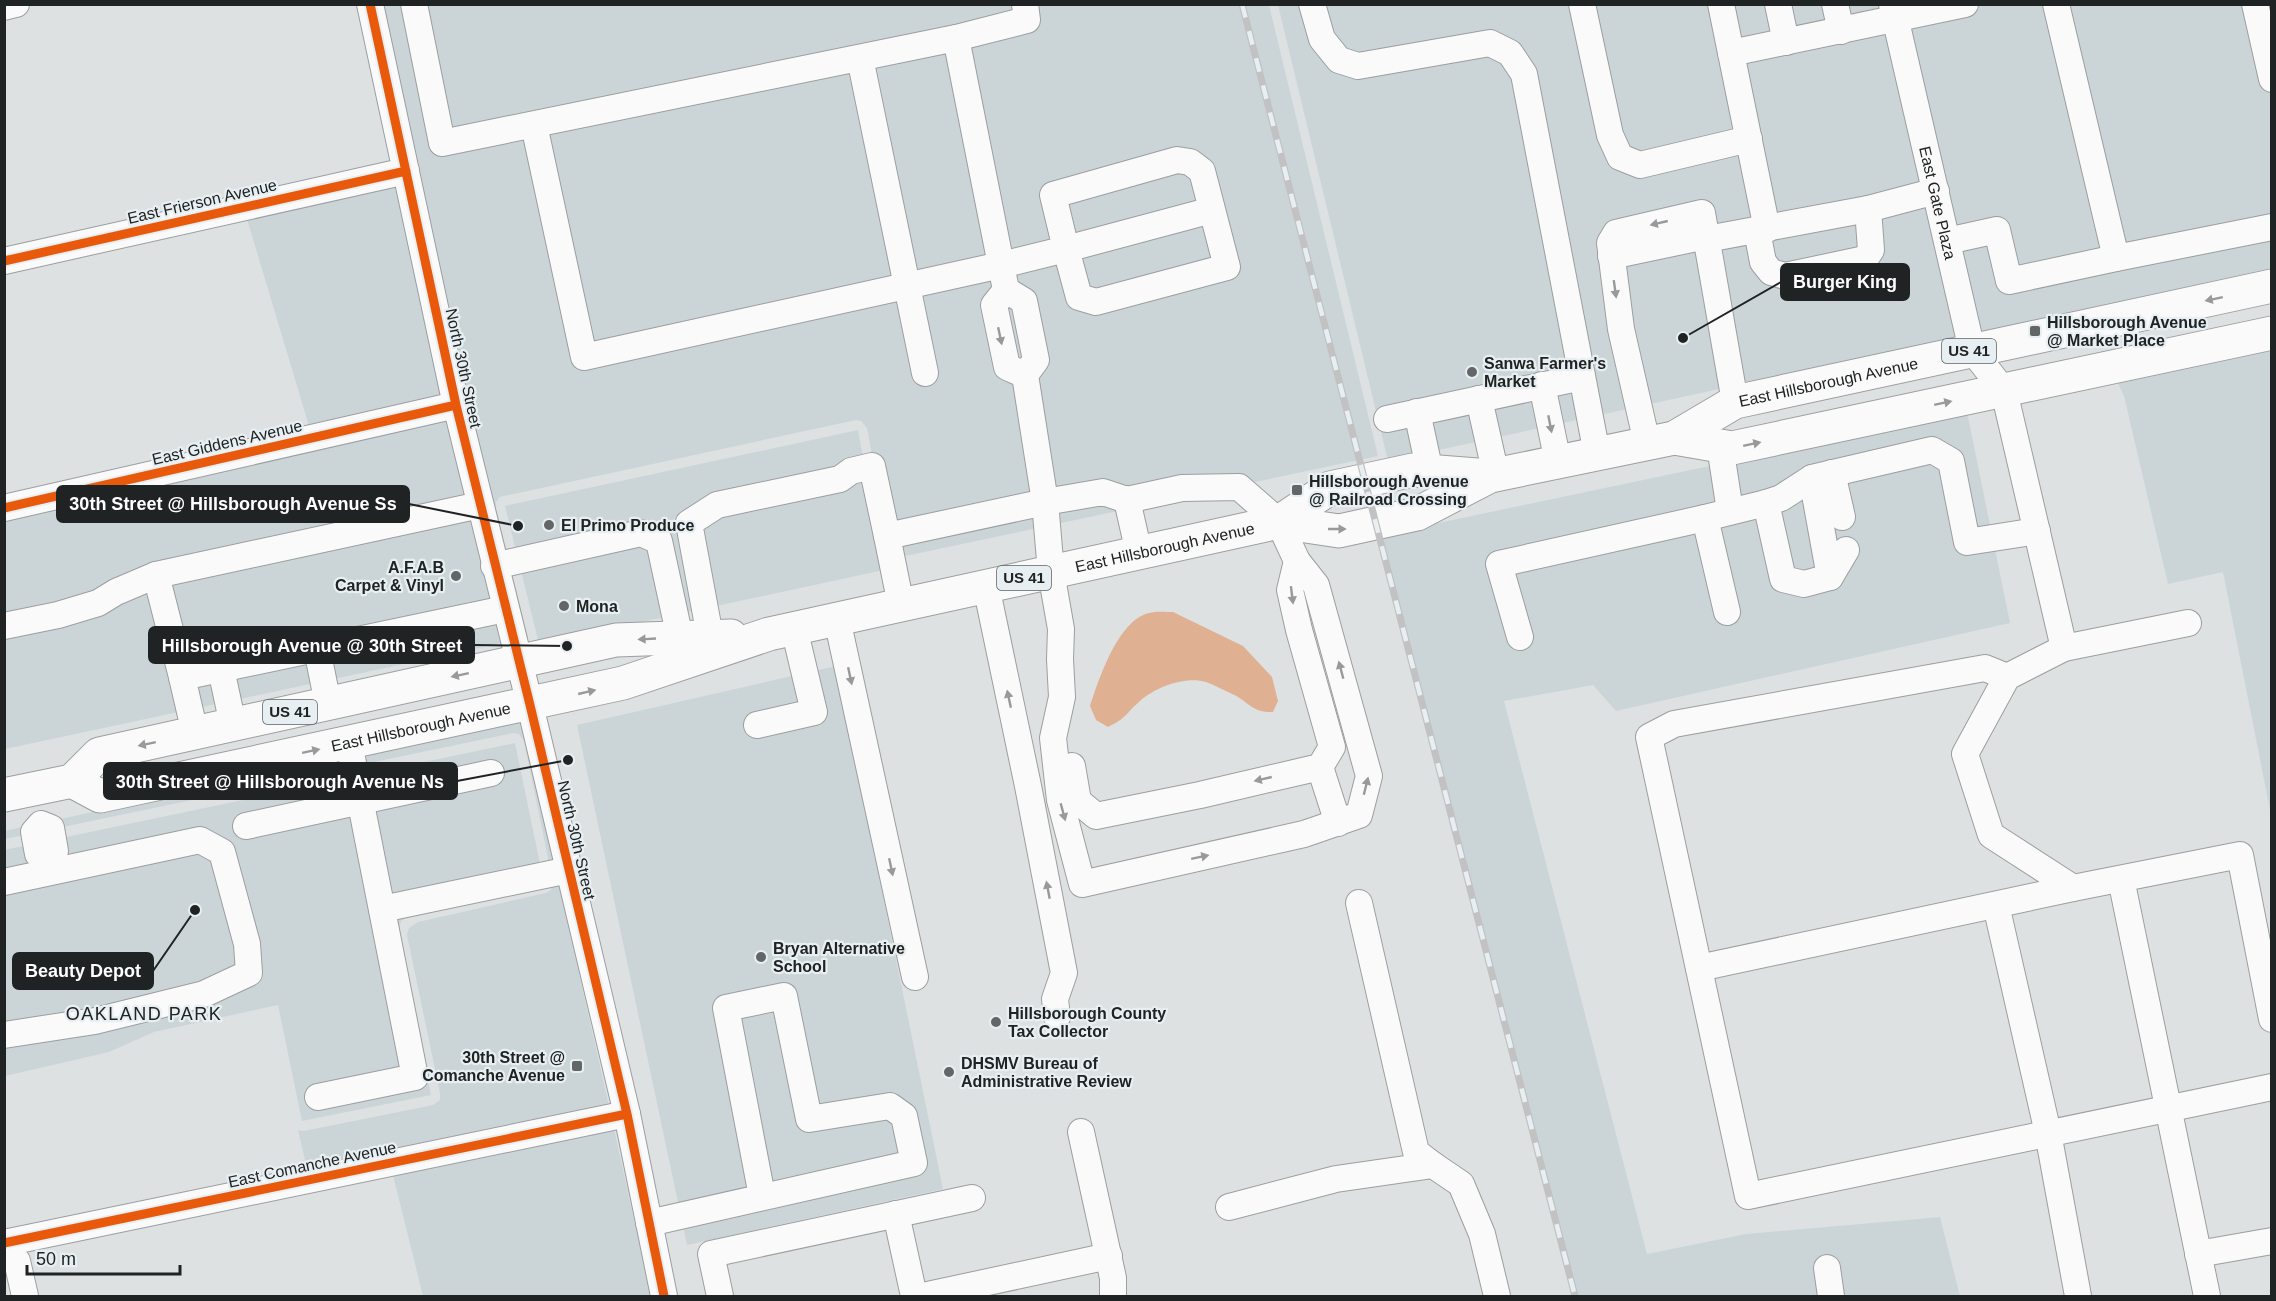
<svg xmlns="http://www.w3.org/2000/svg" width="2276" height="1301" font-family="Helvetica,sans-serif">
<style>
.built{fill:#cbd5d8}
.water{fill:#e0b092}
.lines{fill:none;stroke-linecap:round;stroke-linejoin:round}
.minor-casing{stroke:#9c9e9f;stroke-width:28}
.major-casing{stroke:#9c9e9f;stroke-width:35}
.minor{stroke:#fafafb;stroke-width:26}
.major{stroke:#fafafb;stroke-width:33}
.rail-casing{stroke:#c2c2c3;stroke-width:7}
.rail{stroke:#e8eff2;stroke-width:4.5;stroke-dasharray:14;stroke-linecap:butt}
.cycleway-casing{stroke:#e8eff2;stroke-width:13}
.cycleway{stroke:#e8590c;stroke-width:9}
.oneway{fill:#98999a}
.poi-dot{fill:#626666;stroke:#e8eff2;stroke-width:2}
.labels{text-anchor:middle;stroke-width:4.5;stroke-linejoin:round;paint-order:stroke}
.shield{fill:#e8eff2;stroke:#5c6061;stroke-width:1.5}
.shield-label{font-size:15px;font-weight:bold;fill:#202323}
.street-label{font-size:16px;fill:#202323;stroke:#e8eff2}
.poi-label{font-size:16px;font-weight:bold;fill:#202323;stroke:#e8eff2;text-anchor:start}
.neighbourhood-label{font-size:18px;letter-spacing:1.5px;fill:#202323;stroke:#e8eff2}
.leader{fill:none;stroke:#202323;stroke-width:2}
.callout-dot{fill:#202323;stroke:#e8eff2;stroke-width:2}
.callout{fill:#202323;stroke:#202323;stroke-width:2}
.callout-label{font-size:18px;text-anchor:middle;font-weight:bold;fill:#fff}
</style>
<rect width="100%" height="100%" fill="#dde1e2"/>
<!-- built -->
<path class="built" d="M381,5H1269L1378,456L891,559L867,428L861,421L856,420L500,497L496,502V508L528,637L523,638L466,403Z
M1278,5H2271V269L1388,461Z
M398,185L443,396L309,426L247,219Z
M2271,348V815L2223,572L2168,584L2124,396L2117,381Z
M1967,412L2010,623L1616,711L1593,685L1504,701L1647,1254L1746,1234L1940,1217L1960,1296H1572L1381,535Z
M448,419L502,643L5,749L4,520Z
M858,430L884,570L539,644L505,506Z
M836,666L943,1189L687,1245L577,725Z
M522,720L609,1106L307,1168L298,1130L304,1131L433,1105L440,1100V1093L407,935L409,928L418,922L546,893L551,890L553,882L524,741L519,734L513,733L5,839L4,831Z
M515,743L544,883L415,912L401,921L398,935L431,1095L302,1121L278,1005L154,1032L109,1052L5,1076L4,850Z
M614,1129L651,1296H423L393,1175Z"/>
<!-- water -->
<path class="water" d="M1173,612L1243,646L1272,677L1278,701L1273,712C1251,713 1249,701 1232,694C1223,690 1215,685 1206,682C1185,676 1156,687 1140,701C1126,713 1127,718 1108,727L1096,720L1090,706C1099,679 1118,620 1149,613C1156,611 1166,612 1173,612Z"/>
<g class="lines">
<!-- minor casing -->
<g class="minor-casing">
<g id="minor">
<path d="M370,4L456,405L530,705L627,1114L664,1296"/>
<path d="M414,4L442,143L956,38L1006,290L994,305L1007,367L1025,375"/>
<path d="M1312,4L1322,39L1339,60L1358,66L1490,43L1510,53L1524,74L1597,454"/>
<path d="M1582,4L1610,135L1620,157L1640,165L1749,139"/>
<path d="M1721,4L1767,229"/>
<path d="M1778,4L1786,42"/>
<path d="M1835,4L1841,31"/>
<path id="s1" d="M1892,4L1972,350L2004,391L2064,648L2007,677L1965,754L1991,835L2073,888L2240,855L2272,1019"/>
<path d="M2056,4L2116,258L2272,227"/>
<path d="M2255,4L2272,79"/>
<path d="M4,7L16,4"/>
<path d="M956,38L1027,20L1025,4"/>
<path d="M1731,53L1965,4"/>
<path d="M860,58L925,373"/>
<path d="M534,125L584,357L1001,265L1066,249L1079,297L1096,302L1227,267L1202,171L1190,162L1177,160L1053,195L1066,249L1212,210"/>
<path d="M1757,231L1763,262L1771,272L1785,276L1865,259L1871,250L1868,209"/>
<path d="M1707,239L1868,209L1936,191"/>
<path d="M1947,241L1997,230L2009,281L2116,258"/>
<path d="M1611,256L1706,236"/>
<path d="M4,261L406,171"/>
<path d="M1542,385L1558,462"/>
<path d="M1479,399L1496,475"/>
<path d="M1417,412L1430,472"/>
<path d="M1387,419L1582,377"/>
<path d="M1647,443L1621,329L1610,243L1616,233L1702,213L1735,402"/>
<path d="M1720,446L1730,511"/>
<path d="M1832,473L1842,517"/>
<path d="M1812,478L1830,577"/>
<path d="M1127,500L1103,492L1045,502L1051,572L1061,629L1060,659L1062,697L1053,738L1060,800L1082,884L1304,834L1359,815L1369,776L1316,585L1297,561L1279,522L1239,487L1182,488L1127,500L1139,553"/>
<path d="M1766,503L1783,579L1804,584L1830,577L1846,550"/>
<path d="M4,508L456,405"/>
<path d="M1705,518L1727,612"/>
<path d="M494,566L641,533L659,541L680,638"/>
<path d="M156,575L182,677"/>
<path d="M986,586L1028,786L1064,973L1055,999L1057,1017"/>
<path d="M901,605L887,536L1045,502L1025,375L1036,360L1024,301L1006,290"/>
<path d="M837,619L915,977"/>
<path d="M4,626L58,615L98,603L116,592L156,575L480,505"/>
<path d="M710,636L689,523L717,505L840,479L851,471L872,466L887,536"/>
<path d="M1520,637L1499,564L1705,518L1766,503L1781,498L1812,478L1932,450L1951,461L1967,542L2037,531"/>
<path d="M2064,648L2188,623"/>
<path d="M317,649L328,704"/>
<path d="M221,669L233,725"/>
<path d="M2007,677L1985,668L1674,724L1649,737L1748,1196L2272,1087"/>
<path d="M757,725L814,712L794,628"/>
<path d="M195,733L182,677L505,609"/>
<path d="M1072,766L1078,801L1096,816L1200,795L1320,767L1332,747L1299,630L1290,590L1297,561"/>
<path d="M1320,767L1338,823"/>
<path d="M246,826L491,773"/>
<path d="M49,859L55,851L51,828L41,824L34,832L38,854L49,859L52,871"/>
<path d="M2121,879L2207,1296"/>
<path d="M4,882L200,840L222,852L247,944L249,973L204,994L95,1021L4,1035"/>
<path d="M1359,903L1416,1152L1433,1165"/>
<path d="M1996,905L2048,1133L2078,1296"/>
<path d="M382,909L569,870"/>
<path d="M1699,968L2073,888"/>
<path d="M318,1097L415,1077L349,743"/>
<path d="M1081,1132L1113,1278V1296"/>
<path d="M1229,1207L1336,1179L1433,1165L1461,1184L1482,1234L1497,1296"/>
<path d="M896,1214L914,1296"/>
<path d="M649,1223L914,1163L904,1116L890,1106L809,1119L784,996L726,1008L762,1196"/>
<path d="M4,1243L627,1114"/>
<path d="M4,1252L17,1261L25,1296"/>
<path d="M2198,1254L2272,1241"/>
<path d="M1827,1268L1831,1296"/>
<path d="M720,1296L711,1254L972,1198"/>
<path d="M923,1296L1109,1256"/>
</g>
</g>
<!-- major casing -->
<g class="major-casing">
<g id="major">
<path d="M1674,438L1732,448L2272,333"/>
<path d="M1279,522L1330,488L1413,470L1490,476"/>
<path id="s2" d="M72,781L100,796L623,683L769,634L1279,522L1339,531L1417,514L1490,476L1674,438L1735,402L2272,286"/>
<path d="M4,795L72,781L99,754L616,640L731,636"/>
</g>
</g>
<!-- minor -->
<use href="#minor" class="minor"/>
<!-- major -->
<use href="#major" class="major"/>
<!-- rail casing -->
<g class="rail-casing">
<path id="rail" d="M1242,4L1575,1296"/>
</g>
<!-- rail -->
<use href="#rail" class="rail"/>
<!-- cycleway casing -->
<g class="cycleway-casing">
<path id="cycleway" d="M370,4L456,405L530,705L627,1114L664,1296
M4,261L406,171
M4,508L456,405
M4,1243L627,1114"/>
</g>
<!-- cycleway -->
<use href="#cycleway" class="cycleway"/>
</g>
<!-- one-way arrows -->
<defs><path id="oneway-solid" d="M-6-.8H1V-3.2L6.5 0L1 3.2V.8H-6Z" transform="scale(1.5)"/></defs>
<g class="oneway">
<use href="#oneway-solid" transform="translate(1659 223) rotate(167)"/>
<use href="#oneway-solid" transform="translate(1615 289) rotate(82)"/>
<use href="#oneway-solid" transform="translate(2214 299) rotate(168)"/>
<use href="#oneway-solid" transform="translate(1000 336) rotate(78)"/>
<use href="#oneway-solid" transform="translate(1943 403) rotate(-12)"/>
<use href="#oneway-solid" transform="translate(1550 424) rotate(79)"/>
<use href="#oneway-solid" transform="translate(1752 444) rotate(-12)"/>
<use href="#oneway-solid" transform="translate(1337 529)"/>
<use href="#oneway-solid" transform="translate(1292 595) rotate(83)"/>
<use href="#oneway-solid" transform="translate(647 639) rotate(177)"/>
<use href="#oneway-solid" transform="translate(1341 670) rotate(-105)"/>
<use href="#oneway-solid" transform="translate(460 675) rotate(168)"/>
<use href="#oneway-solid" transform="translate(850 676) rotate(78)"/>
<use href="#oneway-solid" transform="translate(587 692) rotate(-13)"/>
<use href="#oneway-solid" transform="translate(1009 699) rotate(-102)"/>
<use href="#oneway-solid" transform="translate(147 744) rotate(168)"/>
<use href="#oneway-solid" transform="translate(311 751) rotate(-12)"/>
<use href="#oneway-solid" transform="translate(1263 779) rotate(167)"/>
<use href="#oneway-solid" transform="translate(1366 786) rotate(-76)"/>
<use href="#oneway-solid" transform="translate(1063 812) rotate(75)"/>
<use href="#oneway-solid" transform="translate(1200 857) rotate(-12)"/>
<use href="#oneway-solid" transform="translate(891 867) rotate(78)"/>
<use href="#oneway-solid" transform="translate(1048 890) rotate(-101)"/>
</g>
<!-- markers -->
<g class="poi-dot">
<rect x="2029" y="325" width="12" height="12" rx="3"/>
<circle cx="1472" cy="372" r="6"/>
<rect x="1291" y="484" width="12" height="12" rx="3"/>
<circle cx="549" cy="525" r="6"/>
<circle cx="456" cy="576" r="6"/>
<circle cx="564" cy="606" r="6"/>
<circle cx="761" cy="957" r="6"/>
<circle cx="996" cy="1022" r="6"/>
<rect x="571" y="1060" width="12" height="12" rx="3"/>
<circle cx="949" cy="1072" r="6"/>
</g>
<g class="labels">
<!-- shield labels -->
<g class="shield">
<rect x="1942" y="339" width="54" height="24" rx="4.5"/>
<rect x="997" y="566" width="54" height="24" rx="4.5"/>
<rect x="263" y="700" width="54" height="24" rx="4.5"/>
</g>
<g class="shield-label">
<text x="1969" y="356">US 41</text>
<text x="1024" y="583">US 41</text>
<text x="290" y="717">US 41</text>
</g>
<!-- street labels -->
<g class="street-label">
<text transform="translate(202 201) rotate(-13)" y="6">East Frierson Avenue</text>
<text dy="6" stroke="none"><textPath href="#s1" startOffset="204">East Gate Plaza</textPath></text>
<text transform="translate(464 368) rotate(78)" y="6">North 30th Street</text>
<text dy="6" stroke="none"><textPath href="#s2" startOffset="1820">East Hillsborough Avenue</textPath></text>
<text transform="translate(227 442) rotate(-13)" y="6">East Giddens Avenue</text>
<text dy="6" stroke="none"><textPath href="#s2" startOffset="1126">East Hillsborough Avenue</textPath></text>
<text dy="6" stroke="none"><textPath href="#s2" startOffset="360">East Hillsborough Avenue</textPath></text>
<text transform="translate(577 840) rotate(77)" y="6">North 30th Street</text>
<text transform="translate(312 1164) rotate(-12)" y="6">East Comanche Avenue</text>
</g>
<!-- poi labels -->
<g class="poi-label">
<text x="2047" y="328">Hillsborough Avenue<tspan x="2047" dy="18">@ Market Place</tspan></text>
<text x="1484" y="369">Sanwa Farmer's<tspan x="1484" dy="18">Market</tspan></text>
<text x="1309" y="487">Hillsborough Avenue<tspan x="1309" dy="18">@ Railroad Crossing</tspan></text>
<text x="561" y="531">El Primo Produce</text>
<text x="444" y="573" text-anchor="end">A.F.A.B<tspan x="444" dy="18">Carpet &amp; Vinyl</tspan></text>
<text x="576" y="612">Mona</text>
<text x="773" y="954">Bryan Alternative<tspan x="773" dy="18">School</tspan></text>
<text x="1008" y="1019">Hillsborough County<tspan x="1008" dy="18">Tax Collector</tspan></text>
<text x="565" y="1063" text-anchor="end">30th Street @<tspan x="565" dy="18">Comanche Avenue</tspan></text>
<text x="961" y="1069">DHSMV Bureau of<tspan x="961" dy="18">Administrative Review</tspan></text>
</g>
<!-- neighbourhood labels -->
<g class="neighbourhood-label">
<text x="144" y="1020">OAKLAND PARK</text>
</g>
</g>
<!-- callouts -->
<path class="leader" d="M1683 338L1781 282M518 526L409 504M567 646L474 645M568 760L457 781M195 910L153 971"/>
<g class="callout-dot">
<circle cx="1683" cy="338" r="6"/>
<circle cx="518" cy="526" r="6"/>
<circle cx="567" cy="646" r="6"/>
<circle cx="568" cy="760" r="6"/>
<circle cx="195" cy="910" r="6"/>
</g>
<g class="callout">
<rect x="1781" y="264" width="128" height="36" rx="6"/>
<rect x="57" y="486" width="352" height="36" rx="6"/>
<rect x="149" y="627" width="325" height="36" rx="6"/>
<rect x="104" y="763" width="353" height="36" rx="6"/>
<rect x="13" y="953" width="140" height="36" rx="6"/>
</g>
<g class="callout-label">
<text x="1845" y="288">Burger King</text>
<text x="233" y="510">30th Street @ Hillsborough Avenue Ss</text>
<text x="312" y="652">Hillsborough Avenue @ 30th Street</text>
<text x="280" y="788">30th Street @ Hillsborough Avenue Ns</text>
<text x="83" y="977">Beauty Depot</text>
</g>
<!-- border -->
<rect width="2276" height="1301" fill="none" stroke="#202323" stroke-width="12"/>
<!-- scale -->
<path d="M27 1265v9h153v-9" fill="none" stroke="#202323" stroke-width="3"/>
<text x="36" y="1265" font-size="18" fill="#202323" stroke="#e8eff2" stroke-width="4.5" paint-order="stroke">50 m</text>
</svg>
